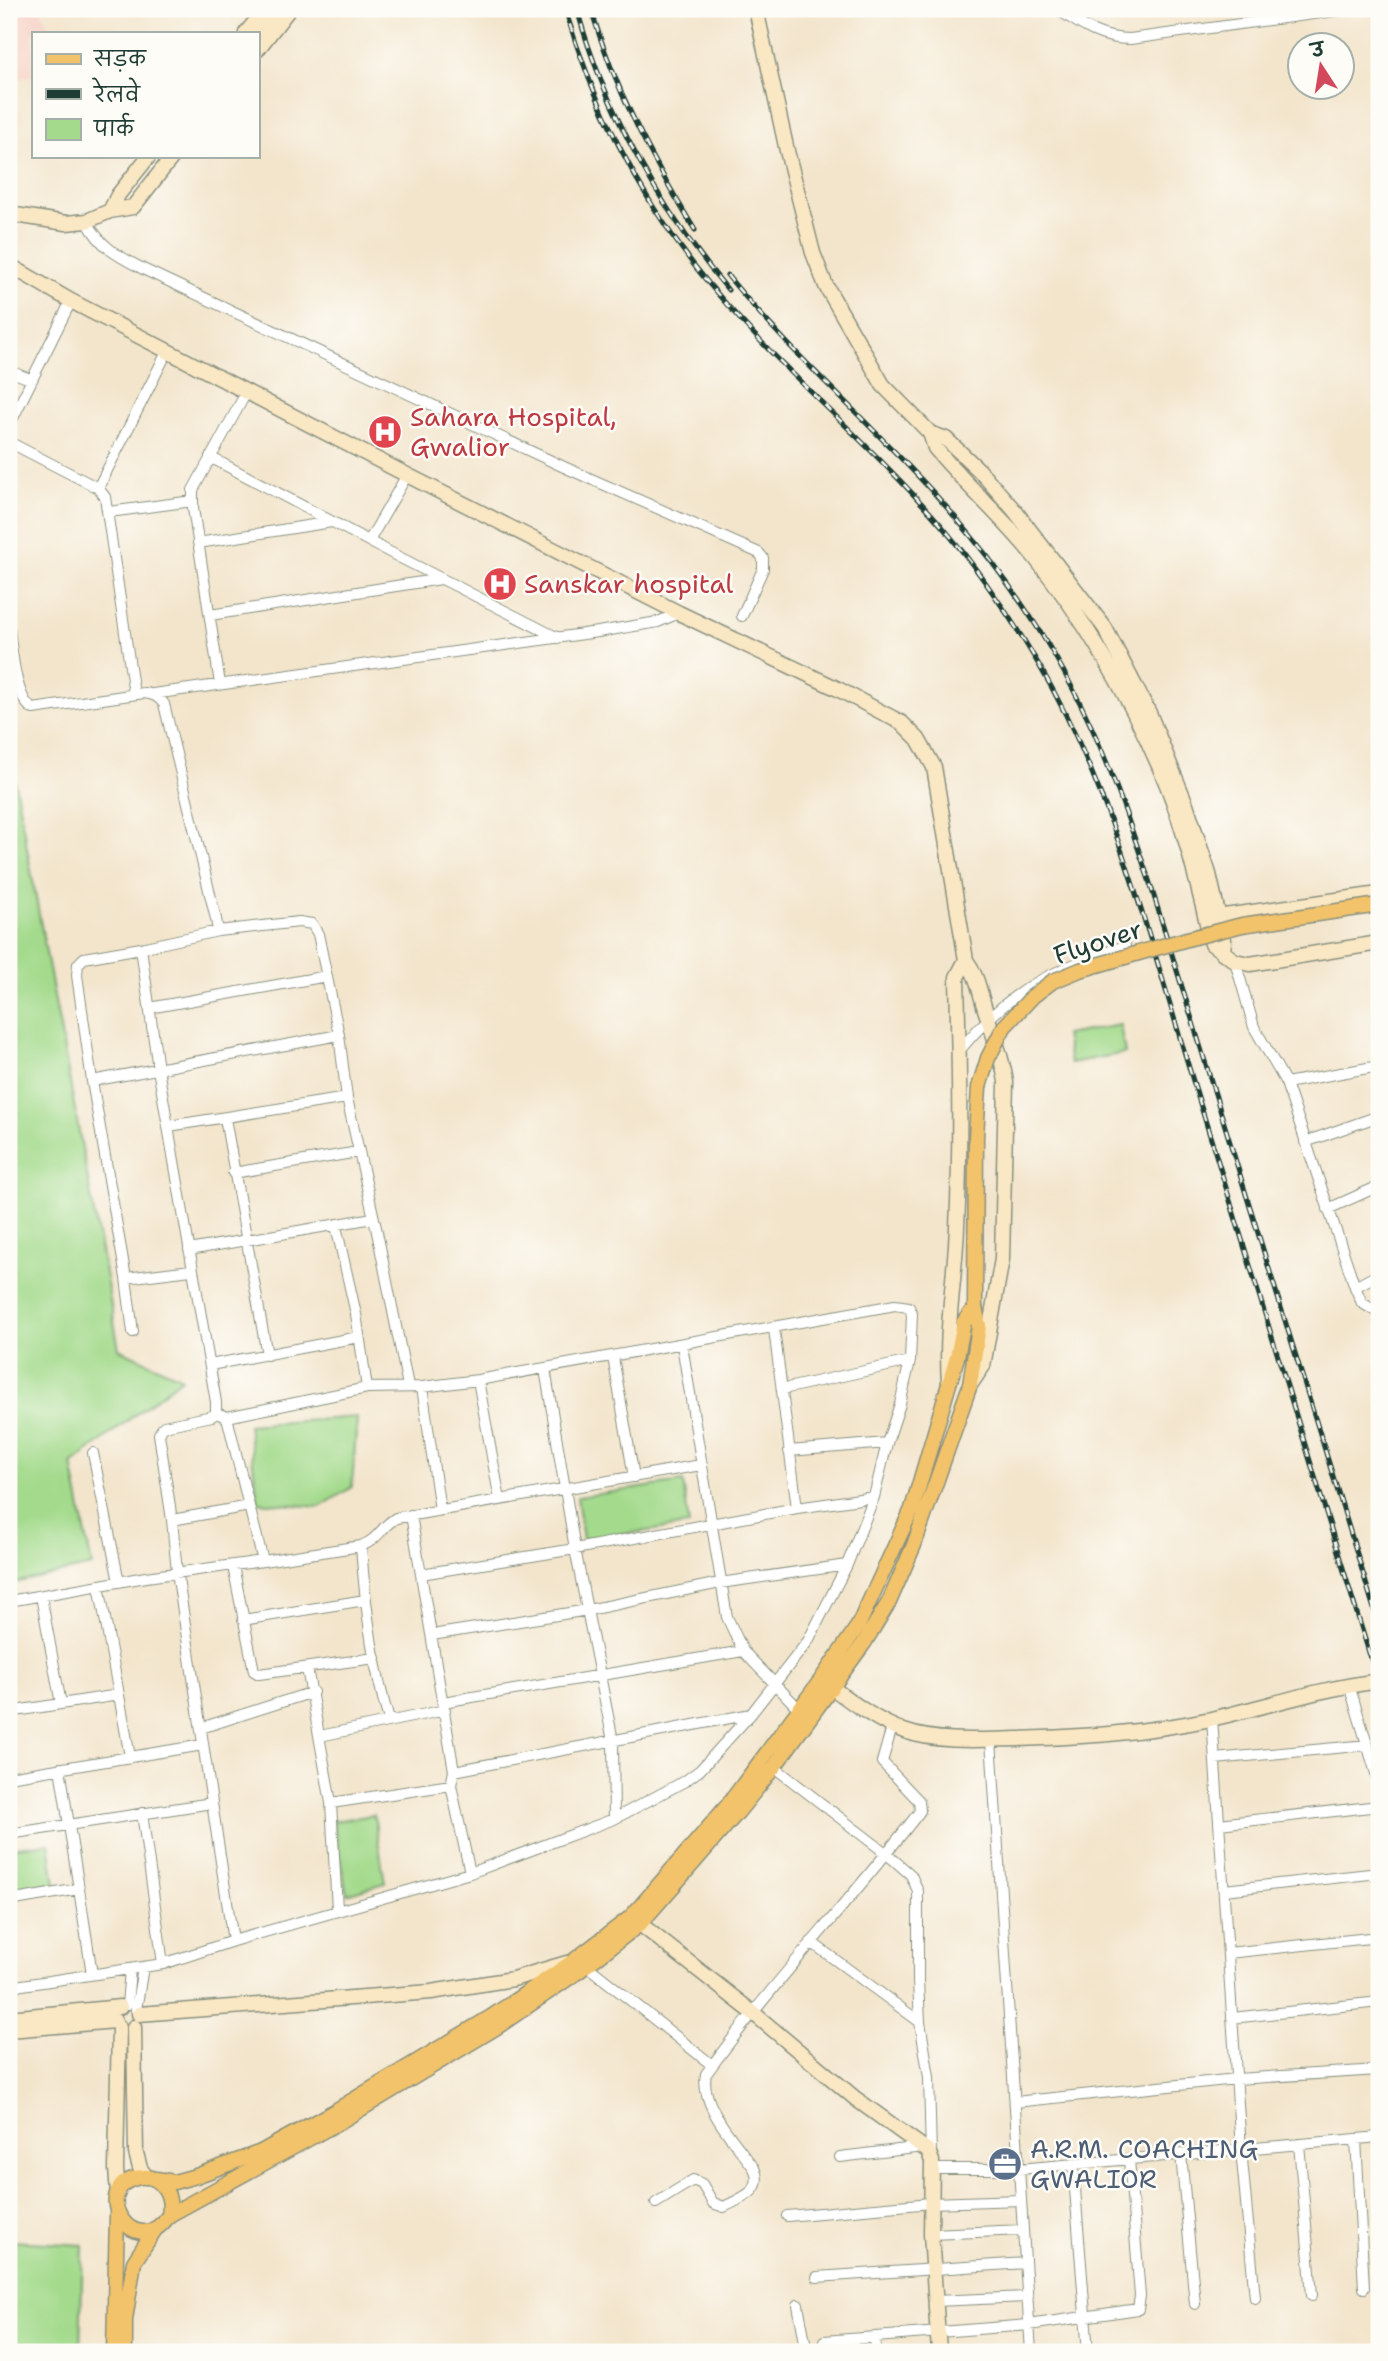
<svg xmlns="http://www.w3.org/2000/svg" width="1388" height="2361" font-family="'Shantell Sans','Playpen Sans Deva',sans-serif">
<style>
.built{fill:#f6d2c5}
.green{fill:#a3da8b;stroke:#618c60;stroke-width:2}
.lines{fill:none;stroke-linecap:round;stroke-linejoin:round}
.street-casing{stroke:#899180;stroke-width:12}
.secondary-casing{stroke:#899180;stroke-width:17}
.primary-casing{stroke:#899180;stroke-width:17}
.street{stroke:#fff;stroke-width:10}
.secondary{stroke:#fae7c3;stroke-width:14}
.primary{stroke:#f2c36a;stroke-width:14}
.rail-casing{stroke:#1f3d34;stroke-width:5}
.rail{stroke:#fdfcf7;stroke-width:2.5;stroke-dasharray:8;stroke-linecap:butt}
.primary-bridge-casing{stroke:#899180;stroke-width:17;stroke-linecap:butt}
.primary-bridge{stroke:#f2c36a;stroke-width:14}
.labels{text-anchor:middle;stroke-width:5;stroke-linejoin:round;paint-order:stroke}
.health-label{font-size:26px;fill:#be3a42;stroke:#fdfcf7;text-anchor:start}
.street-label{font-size:26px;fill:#1f3d34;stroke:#fdfcf7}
.service-label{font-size:26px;fill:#4e5e75;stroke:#fdfcf7;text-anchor:start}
</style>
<rect width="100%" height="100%" fill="#fdfcf7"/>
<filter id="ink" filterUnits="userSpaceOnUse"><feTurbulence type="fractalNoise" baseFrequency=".0143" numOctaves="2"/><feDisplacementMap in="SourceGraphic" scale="14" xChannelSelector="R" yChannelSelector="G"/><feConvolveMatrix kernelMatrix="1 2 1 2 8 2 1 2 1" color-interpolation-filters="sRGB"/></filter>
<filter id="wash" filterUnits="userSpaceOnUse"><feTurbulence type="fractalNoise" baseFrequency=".00686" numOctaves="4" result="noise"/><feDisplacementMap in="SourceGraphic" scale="28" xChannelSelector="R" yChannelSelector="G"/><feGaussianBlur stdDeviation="1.57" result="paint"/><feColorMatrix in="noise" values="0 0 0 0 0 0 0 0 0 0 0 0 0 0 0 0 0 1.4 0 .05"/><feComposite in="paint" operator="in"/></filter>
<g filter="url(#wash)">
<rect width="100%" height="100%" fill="#f3e5cc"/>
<!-- built -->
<path class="built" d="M9,9H41L51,33H33V75L9,82Z"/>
<!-- green -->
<path class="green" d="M1148,9H1216C1198,16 1167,15 1148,9Z
M9,751L119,1349L182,1378L72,1464L92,1566L9,1584Z
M1120,1025L1125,1053L1070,1063L1065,1035Z
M357,1417L352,1487L320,1507L258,1502L248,1425Z
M683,1482L689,1525L583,1540L577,1497Z
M374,1815L385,1883L347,1894L333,1821Z
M49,1843L55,1884L9,1891V1848Z
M9,2241L83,2245L80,2352H9Z"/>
</g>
<g filter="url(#ink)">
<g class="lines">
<!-- street casing -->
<g class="street-casing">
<path id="street" d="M1057,9C1081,25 1100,39 1130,39L1350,9
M87,221C101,248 118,256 145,270L564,467L759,553L763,558V569L742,616
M9,371L30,379
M9,426L71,301
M9,442L98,488L105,497L134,694
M210,457L395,555L558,638
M98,488L168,350
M109,512L193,501
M369,541L407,475
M198,543L332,522
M210,615L441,579
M9,629C12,649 15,699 33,709L144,693C153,694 158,696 164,704L216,919L218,931L141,948L158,1069L216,1402V1413L212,1416L164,1426L159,1434L172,1520L177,1572L233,1941L163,1964L9,1987
M220,684L193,508V490L247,391
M153,694L598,632L658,622L679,613
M218,931L299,922L312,924L318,934L339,1035L347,1098L377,1232L408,1386
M141,948L84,958L78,964L77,975L92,1081L126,1278L191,1270
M1235,961L1254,1027L1286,1083L1355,1287L1362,1303L1379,1313
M149,1008L327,976
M959,1051C1010,989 1050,971 1125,946
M92,1081L339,1035
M1286,1083L1379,1066
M225,1118L267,1355
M169,1126L347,1098
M1305,1142L1379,1116
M233,1173L358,1152
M1328,1209L1379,1186
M336,1226L356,1314L367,1388
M189,1250L373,1218
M126,1278L133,1332
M1355,1287L1379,1274
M774,1329L797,1508
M682,1345L727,1617L743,1651L802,1712
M613,1357L634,1477
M210,1365L359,1337
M545,1369L575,1549L613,1741L614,1819
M478,1380L500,1500
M422,1387L440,1510
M783,1389L910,1361
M216,1413L227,1417L367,1388L422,1387L478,1380L895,1305L909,1307L912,1314L910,1361L900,1404L887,1443L874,1497L847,1565L808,1641L751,1714L700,1770L685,1781L614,1819L470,1873
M789,1451L887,1443
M93,1453L119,1582
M172,1520L249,1506L227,1417
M361,1546C365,1604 372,1664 389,1720
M263,1561L361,1546C381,1538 379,1528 396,1518L701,1465
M233,1566L254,1671L259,1674L375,1658
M421,1574L575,1549L797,1508L874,1497
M99,1585L119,1695
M41,1596L61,1704
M9,1601L146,1577L263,1561L249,1506
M243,1620L365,1600
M432,1635L588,1610L720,1583L847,1565
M307,1668L331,1803L337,1909
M1349,1685L1379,1783
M443,1702L743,1651
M9,1712L119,1695L130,1757
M1212,1718L1241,2149L1255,2298
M201,1728L313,1692
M320,1736L445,1710
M1215,1759L1368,1745
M774,1767L887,1854L911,1875L918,1891V1981L920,2022L929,2077L931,2156
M60,1768L79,1889
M454,1771L751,1714
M9,1777L203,1745
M331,1803L451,1785
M142,1813L163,1964
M1219,1824L1379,1806
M9,1834L212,1803
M1224,1890L1379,1873
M9,1901L79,1889L92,1974
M1375,1938L1379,1952
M233,1941L470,1873L451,1785L454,1771L411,1515
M811,1942L920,2022
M1228,1953L1379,1937
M586,1965L712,2065
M127,2005L130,1970
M136,2010L143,1967
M1232,2018L1379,2002
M1015,2102L1236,2079L1379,2070
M1356,2139L1364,2288
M1299,2144L1312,2295
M1181,2154L1195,2304
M840,2157L923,2147
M1073,2164L1088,2352
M932,2169H1019L991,1740
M656,2203L693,2180L702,2184L713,2203L724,2207C742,2197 765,2192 754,2168C736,2143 699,2105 706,2074C772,1983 851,1901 920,1811L919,1801L882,1762L892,1727
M787,2216L931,2203L1021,2200
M931,2234L1023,2230
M817,2277L1025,2263
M935,2301L1028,2297
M798,2305L807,2352
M875,2337L876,2352
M824,2341L1029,2325L1138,2309L1140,2296L1129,2159
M1031,2352L1019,2169L1379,2137"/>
</g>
<!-- secondary casing -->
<g class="secondary-casing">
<path id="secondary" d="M756,9L787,151L813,253L826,286L883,385L930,433L935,448C966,485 1002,517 1033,555C1089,624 1133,702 1167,785C1187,836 1199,891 1212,944L1235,961L1250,964L1379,943
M246,33L266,9
M259,35L275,9
M257,50L289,9
M110,211L118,195L149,156
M9,214L66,223L87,221L110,211L133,207L173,156
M9,265L71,301L407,475L679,613L836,688L902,723L918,739L934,767L966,960C977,975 979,989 984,1006C992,1032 1002,1055 1006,1082L1002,1259L983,1366L970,1385
M930,433L946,439L980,471L1015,511L1105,628L1149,713L1186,804L1209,874L1224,940L1223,953
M1210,918L1379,894
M949,1382C945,1330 955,1279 957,1227C961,1144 959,1060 957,977L966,960
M823,1681C848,1699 875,1721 904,1731C938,1743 980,1740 1016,1739C1084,1737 1144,1733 1211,1719C1265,1707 1318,1689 1373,1682
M640,1924L752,2012L856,2099L928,2151L932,2161L931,2234L939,2352
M139,2014L431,1992L513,1979L567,1963
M9,2018L120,2007
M134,2027L136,2153L140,2168L146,2177
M9,2030L115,2021
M118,2193L116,2169L119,2027"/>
</g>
<!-- primary casing -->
<g class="primary-casing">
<path id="primary" d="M156,2179L174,2182L196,2176L261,2152L335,2111L491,2017L572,1962L631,1917L728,1805L821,1680L858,1626L912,1509L957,1357L964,1322L975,1307
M169,2215C173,2194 160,2171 136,2178C88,2190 136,2265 169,2215L341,2121L497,2027L579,1971L640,1924L737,1813L774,1767L864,1643L889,1602L914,1545L970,1385L979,1326L975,1307
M114,2352L117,2212
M125,2352V2320L134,2262L156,2228"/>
</g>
<!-- street -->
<use href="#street" class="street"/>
<!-- secondary -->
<use href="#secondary" class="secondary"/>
<!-- primary -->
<use href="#primary" class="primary"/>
<!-- rail casing -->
<g class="rail-casing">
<path id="rail" d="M565,9C595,109 643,205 710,285C781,370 868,441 941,525C978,569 1010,616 1039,665C1112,789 1152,947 1194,1084C1256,1284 1317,1484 1379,1685
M577,9C605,111 660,209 728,290
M591,9C615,90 651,158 695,230
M727,275C795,359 878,429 949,510C1006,575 1055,647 1091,726C1114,776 1131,828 1149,880L1379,1625"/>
</g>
<!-- rail -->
<use href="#rail" class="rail"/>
<!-- primary-bridge casing -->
<g class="primary-bridge-casing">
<path id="primary-bridge" d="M975,1307L976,1137L979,1087L988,1058L1004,1027L1033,996L1053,981L1080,970L1187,939L1242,925L1379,905"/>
</g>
<!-- primary-bridge -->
<use href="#primary-bridge" class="primary-bridge"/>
</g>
</g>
<!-- icons -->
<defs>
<g id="hospital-disc" transform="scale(1.75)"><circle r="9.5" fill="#e0444e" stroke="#fdfcf7"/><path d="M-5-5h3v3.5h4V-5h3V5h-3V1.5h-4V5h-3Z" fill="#fff"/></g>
<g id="office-disc" transform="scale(1.75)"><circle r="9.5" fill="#5c6f8a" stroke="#fdfcf7"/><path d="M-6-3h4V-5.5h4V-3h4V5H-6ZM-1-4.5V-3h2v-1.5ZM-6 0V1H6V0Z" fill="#fff"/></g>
</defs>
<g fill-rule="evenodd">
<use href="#hospital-disc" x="385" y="432"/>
<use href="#hospital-disc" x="500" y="584"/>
<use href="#office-disc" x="1005" y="2164"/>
</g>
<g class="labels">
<!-- health labels -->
<g class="health-label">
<text x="410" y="426">Sahara Hospital,<tspan x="410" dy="30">Gwalior</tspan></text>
<text x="524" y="593">Sanskar hospital</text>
</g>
<!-- street labels -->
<g class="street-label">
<text transform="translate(1098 942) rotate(-18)" y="9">Flyover</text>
</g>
<!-- service labels -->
<g class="service-label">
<text x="1030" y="2158">A.R.M. COACHING<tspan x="1030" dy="30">GWALIOR</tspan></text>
</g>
</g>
<!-- margin -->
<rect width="1388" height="2361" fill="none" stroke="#fdfcf7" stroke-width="35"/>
<!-- legend -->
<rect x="32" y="32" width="228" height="126" fill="#fdfcf7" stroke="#a4b0a9" stroke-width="2"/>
<rect x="46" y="54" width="35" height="10" fill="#f2c36a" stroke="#a4b0a9" stroke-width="2"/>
<text x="94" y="66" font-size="21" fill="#1f3d34">सड़क</text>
<rect x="46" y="89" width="35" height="10" fill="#1f3d34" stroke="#a4b0a9" stroke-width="2"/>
<text x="94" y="102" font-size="21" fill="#1f3d34">रेलवे</text>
<rect x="46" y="119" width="35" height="21" fill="#a3da8b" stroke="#a4b0a9" stroke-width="2"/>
<text x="94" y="136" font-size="21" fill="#1f3d34">पार्क</text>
<!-- north arrow -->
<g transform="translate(1321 66) rotate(348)"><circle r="33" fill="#fdfcf7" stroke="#a4b0a9" stroke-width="2"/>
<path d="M0-5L12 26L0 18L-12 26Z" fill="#d1495b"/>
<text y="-10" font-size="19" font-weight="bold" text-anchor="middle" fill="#1f3d34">उ</text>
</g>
</svg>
